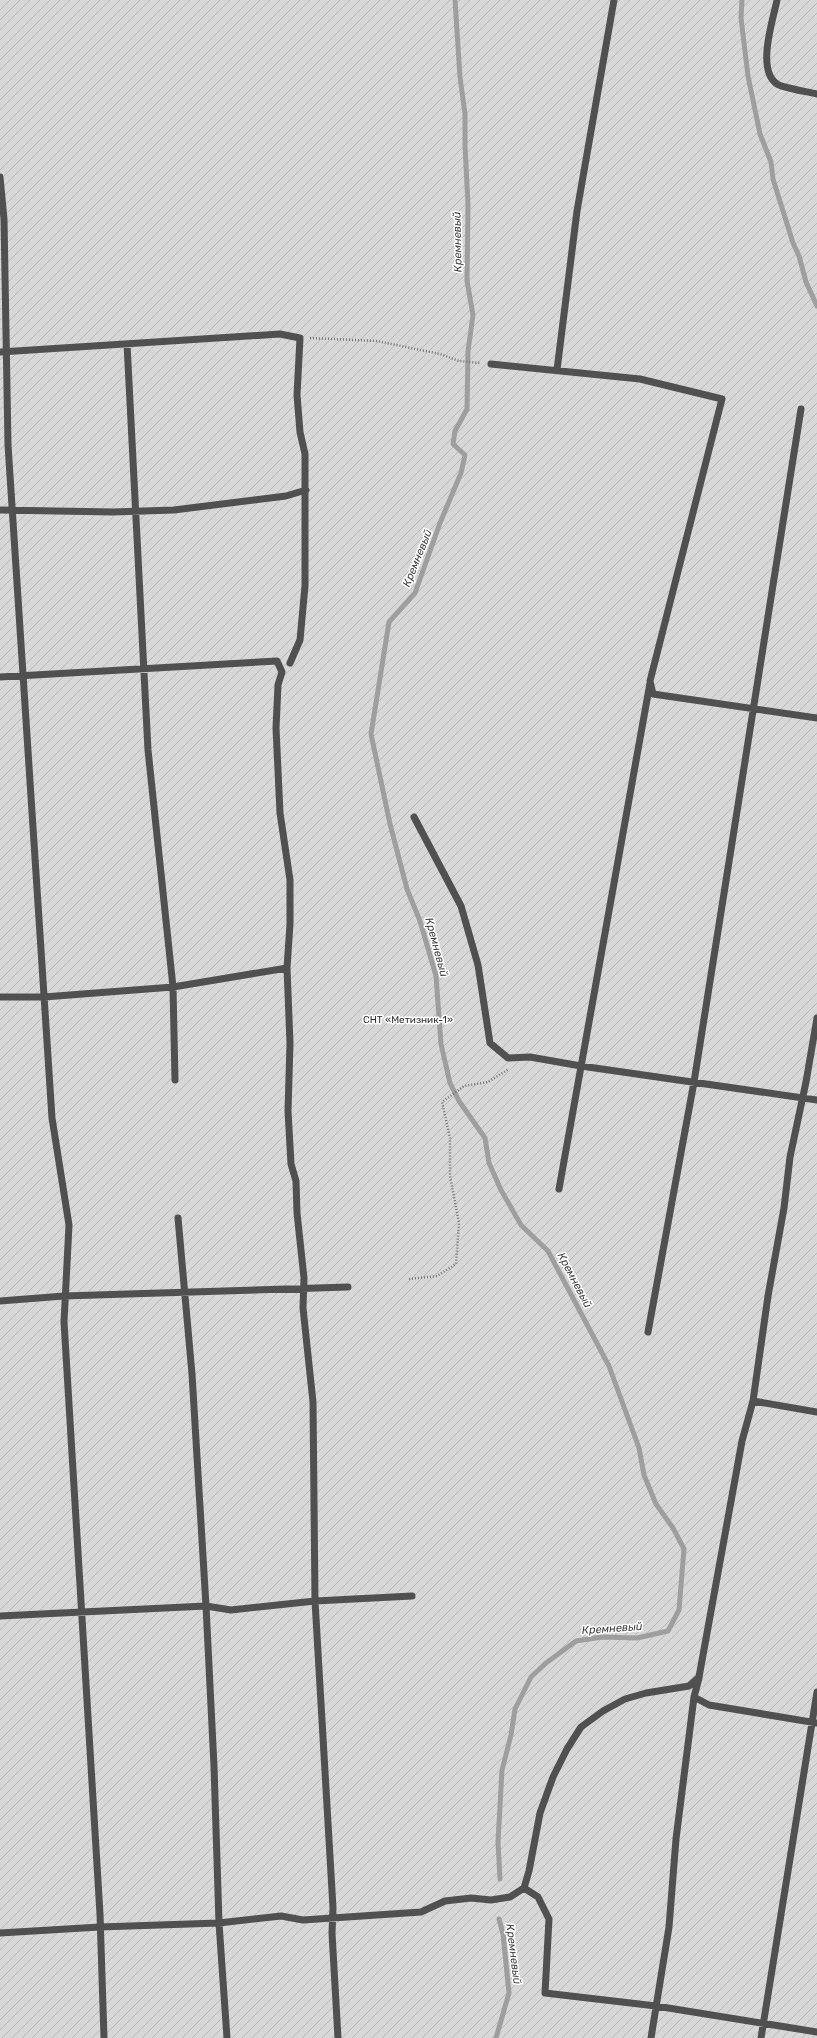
<svg xmlns="http://www.w3.org/2000/svg" width="817" height="2038" font-family="Rubik,sans-serif">
<style>
.garden{fill:url(#garden-furrows)}
.lines{fill:none;stroke-linecap:round;stroke-linejoin:round}
.stream{stroke:#9e9e9e;stroke-width:5}
.path{stroke:#727272;stroke-width:2.5;stroke-dasharray:1 2;stroke-linecap:butt}
.lane{stroke:#505050;stroke-width:7}
.labels{text-anchor:middle;stroke-width:3;stroke-linejoin:round;paint-order:stroke}
.park-label{font-size:10px;fill:#2e2e2e;stroke:#fff}
.water-label{font-size:11px;font-style:italic;fill:#3f3f3f;stroke:#fff}
</style>
<defs>
<pattern id="garden-furrows" width="10" height="10" patternUnits="userSpaceOnUse"><rect width="10" height="10" fill="#d7d7d7"/><path d="M-1 1l2-2M0 10L10 0M9 11l2-2" fill="none" stroke="#b7b7b7"/></pattern>
</defs>
<rect width="100%" height="100%" fill="#fff"/>
<!-- garden -->
<path class="garden" d="M0,0H817V2038H0Z"/>
<g class="lines">
<!-- stream -->
<path class="stream" d="M455,0L460,77L465,114V146L468,205L467,281L473,315L468,351L467,409L455,431L453,444L465,455L461,473L440,523L415,593L389,622L371,734L390,824L407,889L420,921L436,976L441,1044L450,1083L459,1101L485,1138L489,1163L501,1190L521,1225L548,1251L609,1366L639,1448L644,1475L656,1504L673,1528L684,1549L679,1610L668,1631L637,1638L602,1637L576,1641L546,1663L531,1677L515,1709L511,1735L502,1770L498,1842L500,1879
M742,0L741,18L748,76L760,134L771,162L773,179L793,243L799,256L806,282L817,306
M496,2038L509,1993L503,1934L499,1919"/>
<!-- path -->
<path class="path" d="M310,338L377,341L440,354L459,361L480,363
M409,1279L437,1276L456,1264L459,1223L450,1176V1138L442,1102L464,1086L488,1082L509,1069"/>
<!-- lane -->
<path class="lane" d="M777,0C773,20 756,70 777,84C783,88 809,92 817,94
M0,177L4,219L8,445L52,1118L69,1225L64,1322L100,1914L104,2038
M127,344L148,750L173,987L175,1080
M0,352L280,334L300,338L297,395L300,432L305,454V586L300,640L290,663
M491,364L640,379L722,399L650,681L653,694L817,718
M557,370L577,211L614,0
M0,510L113,512L174,510L286,496L306,490
M0,677L277,661L282,672L278,685L276,728L280,813L290,880V924L287,968L290,1043L288,1111L291,1164L296,1181L297,1213L304,1278L303,1308L313,1402L315,1601L333,1908L332,1933L338,2038
M414,817L461,906L478,965L490,1043L508,1058L530,1057L581,1066L817,1100
M0,997H44L173,987L287,968
M559,1189L650,683
M178,1218L192,1374L206,1606L214,1766L219,1923L227,2038
M0,1301L64,1296L348,1287
M648,1332L694,1082L801,409
M753,1401L768,1296L784,1208L790,1157L806,1082L817,1018
M0,1616L206,1606L231,1610L315,1601L412,1596
M694,1697L709,1705L817,1723
M524,1888L538,1897L549,1919L545,1993L656,2006L817,2032
M0,1933L100,1927L219,1923L281,1916L303,1920L421,1912L445,1901L471,1898L491,1900L510,1897L524,1888L529,1871L540,1813L553,1777L567,1749L581,1727L603,1711L625,1699L646,1693L689,1686L699,1677L742,1441L753,1401L817,1412
M651,2038L669,1927L676,1839L694,1697L699,1678
M761,2038L817,1692"/>
</g>
<g class="labels">
<!-- park labels -->
<g class="park-label">
<text x="408" y="1023">СНТ «Метизник-1»</text>
</g>
<!-- water labels -->
<g class="water-label">
<text transform="translate(457 242) rotate(-91)" y="4">Кремневый</text>
<text transform="translate(417 558) rotate(-68)" y="4">Кремневый</text>
<text transform="translate(437 947) rotate(75)" y="4">Кремневый</text>
<text transform="translate(575 1280) rotate(62)" y="4">Кремневый</text>
<text transform="translate(612 1628) rotate(-4)" y="4">Кремневый</text>
<text transform="translate(514 1954) rotate(83)" y="4">Кремневый</text>
</g>
</g>
</svg>
